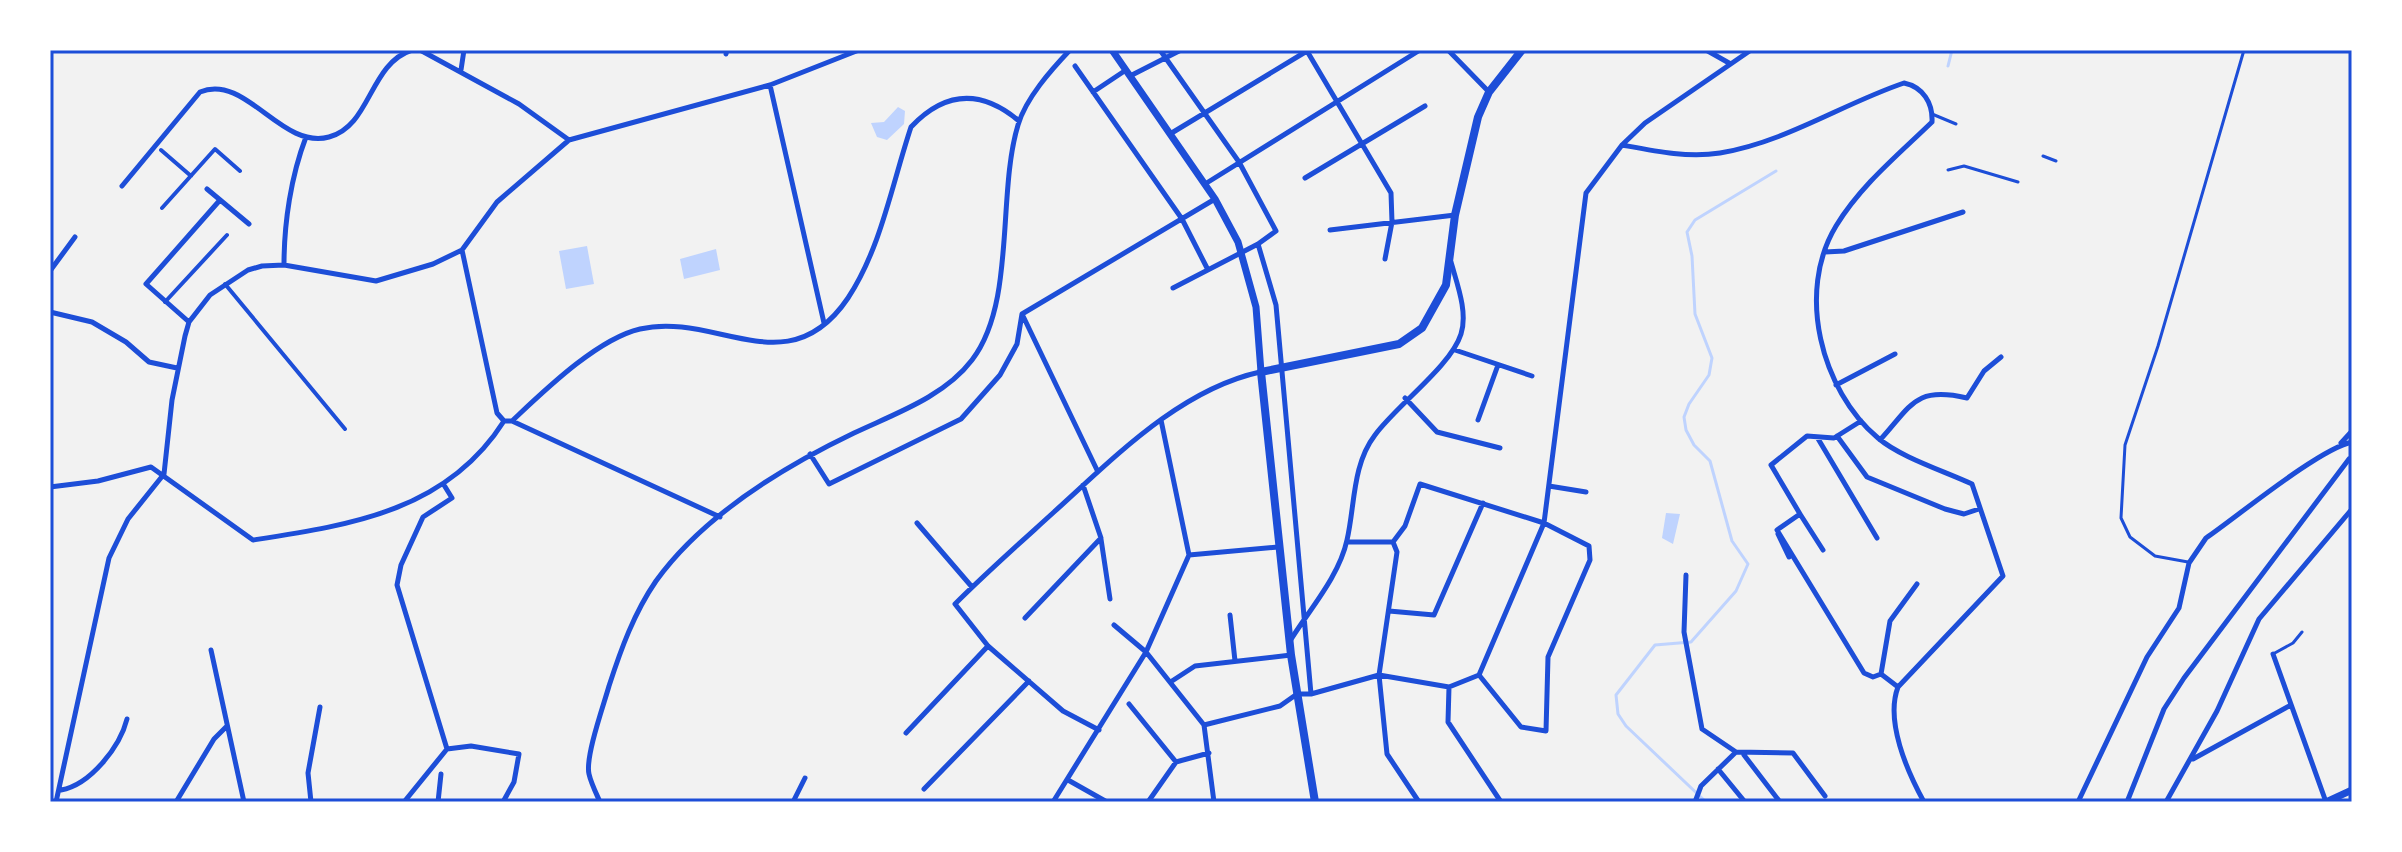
<svg xmlns="http://www.w3.org/2000/svg" width="2402" height="852" font-family="'IBM Plex Sans',sans-serif">
<style>
.water{fill:#bfd3fe}
.lines{fill:none;stroke-linecap:round;stroke-linejoin:round}
.stream{stroke:#bfd3fe;stroke-width:3}
.service{stroke:#1d4ed8;stroke-width:3}
.pedestrian{stroke:#1d4ed8;stroke-width:4}
.minor{stroke:#1d4ed8;stroke-width:5}
.tertiary{stroke:#1d4ed8;stroke-width:7}
.secondary{stroke:#1d4ed8;stroke-width:8}
.neatline{fill:none;stroke:#1d4ed8;stroke-width:3}
</style>
<rect width="100%" height="100%" fill="#f2f2f2"/>
<!-- water -->
<path class="water" d="M898,107L905,111L904,124L887,140L877,137L871,123L884,122Z
M587,246L594,284L566,289L559,251Z
M716,249L720,270L684,279L680,259Z
M1666,513L1680,514L1673,544L1662,538Z"/>
<g class="lines">
<!-- stream -->
<path class="stream" d="M1948,66L1952,50
M1706,802L1626,726L1618,714L1616,695L1655,645L1691,642L1736,591L1748,564L1732,541L1710,461L1694,445L1686,430L1684,417L1689,404L1709,375L1712,358L1695,314L1692,256L1687,232L1695,220L1776,171"/>
<!-- service -->
<path class="service" d="M1932,114L1956,124
M2043,156L2056,161
M1948,170L1964,166L2018,182
M2188,562L2155,556L2130,537L2121,518L2125,445L2158,346L2244,50
M2273,654L2293,643L2302,632"/>
<!-- pedestrian -->
<path class="pedestrian" d="M161,150L191,176
M162,208L215,149L240,171
M225,284L345,429
M165,302L227,235"/>
<!-- minor -->
<path class="minor" d="M420,50L519,104L569,140
M1160,50L1239,162L1276,231L1258,244L1173,288
M1448,50L1489,92
M1706,50L1729,63
M726,54L727,50
M1075,66L1182,219L1207,268
M461,70L464,50
M1130,76L1181,50
M770,85L824,323
M1093,92L1126,70
M1170,134L1307,51L1391,193L1392,222L1385,259
M1622,145C1654,151 1687,158 1720,153C1786,142 1842,104 1904,83C1923,87 1933,103 1932,122C1898,155 1861,185 1836,226C1796,292 1821,390 1878,438C1900,457 1944,471 1972,484L2003,576L1898,687C1885,721 1907,771 1924,802
M1305,178L1425,106
M1205,184L1420,50
M122,186L200,92C246,73 281,150 329,137C371,126 369,64 412,50
M207,189L249,224
M1330,230L1455,215
M1258,244L1276,305L1311,694
M462,250L497,413L504,421
M1825,252L1844,251L1963,212
M284,265C284,223 291,176 306,137
M50,271L75,237
M50,312L92,322L126,342L149,362L177,368
M1023,316L1097,470
M189,322L146,284L220,200
M1455,350L1532,376
M1836,385L1895,354
M1405,398L1437,432L1500,448
M1161,420L1189,555
M1478,420L1498,365
M504,421H512C544,391 597,339 640,329C716,311 788,387 848,298C881,248 892,184 911,127C945,91 981,89 1019,121
M512,421L720,517
M1861,421L1834,438L1807,436L1771,465L1800,514L1777,530L1864,673L1873,677L1881,674L1898,687
M1837,436L1867,477L1945,509L1964,514L1979,509
M1817,437L1877,538
M1880,440C1912,405 1915,386 1967,398L1984,371L2001,357
M2341,443L2352,431
M810,454L829,484L961,419L1000,375L1017,344L1022,314L1215,199
M444,485L452,498L423,517L401,565L397,585L447,749
M1549,486L1586,492
M50,487L98,481L151,467L253,540C351,525 447,511 504,421
M1800,514L1823,550
M917,523L972,587
M1778,534L1789,557
M1101,539L1110,599
M1347,542H1393
M1393,542L1405,526L1420,484L1544,523L1589,546L1590,560L1548,657L1546,731L1521,727L1479,675
M1393,542L1397,552L1379,675L1387,754L1419,802
M1686,575L1684,632L1702,729L1736,752
M1389,611L1434,615L1483,503
M1230,615L1235,661
M1025,618L1101,538L1083,485
M1290,641C1309,610 1339,577 1347,540C1355,506 1352,465 1375,435C1397,405 1451,366 1461,334C1468,312 1457,284 1451,262
M211,650L244,802
M2273,654L2326,802
M1881,674L1890,621L1917,584
M1172,681L1195,666L1291,655
M1449,687L1448,722L1501,802
M1129,704L1176,762
M1204,725L1280,706L1297,694H1311L1379,675L1449,687L1479,675L1544,523L1586,193L1622,145L1645,123L1751,50
M1099,730L1063,711L988,646L955,604C987,572 1021,542 1054,512C1114,458 1179,390 1260,372
M906,733L988,646
M1744,755L1780,802
M2193,759L2291,705
M1718,769L1745,802
M1068,780L1107,802
M924,789L1029,681
M61,790C90,785 120,747 127,719
M56,802L109,558L128,519L164,474L172,400L185,336L189,322L210,295L248,270L262,266L284,265L376,281L433,264L462,250L497,202L569,140L770,85L859,50
M176,802L214,739L226,727
M311,802L308,773L320,707
M404,802L447,749L471,746L519,754L514,782L503,802
M438,802L441,774
M600,802C596,793 591,783 589,774C585,757 604,704 609,686C621,649 634,613 656,581C703,516 783,467 854,433C894,414 944,397 972,360C1016,303 997,194 1018,125C1026,98 1051,70 1070,50
M793,802L805,778
M1053,802L1146,652L1114,625
M1148,802L1176,762L1209,753
M1214,802L1204,725L1146,652L1189,555L1278,547
M1695,802L1701,786L1736,752L1793,753L1825,796
M2078,802L2147,657L2179,608L2189,563L2206,538C2238,516 2319,449 2352,442
M2127,802L2164,709L2184,678L2349,459
M2166,802L2217,711L2259,619L2352,509"/>
<!-- tertiary -->
<path class="tertiary" d="M1112,50L1215,199L1238,242L1256,307L1261,372
M2326,802L2352,790"/>
<!-- secondary -->
<path class="secondary" d="M1315,802L1291,655L1261,372L1399,344L1422,328L1446,285L1455,215L1478,117L1489,92L1522,50"/>
</g>
<!-- border -->
<rect width="2402" height="852" fill="none" stroke="#ffffff" stroke-width="104"/>
<rect x="52" y="52" width="2298" height="748" class="neatline"/>
</svg>
